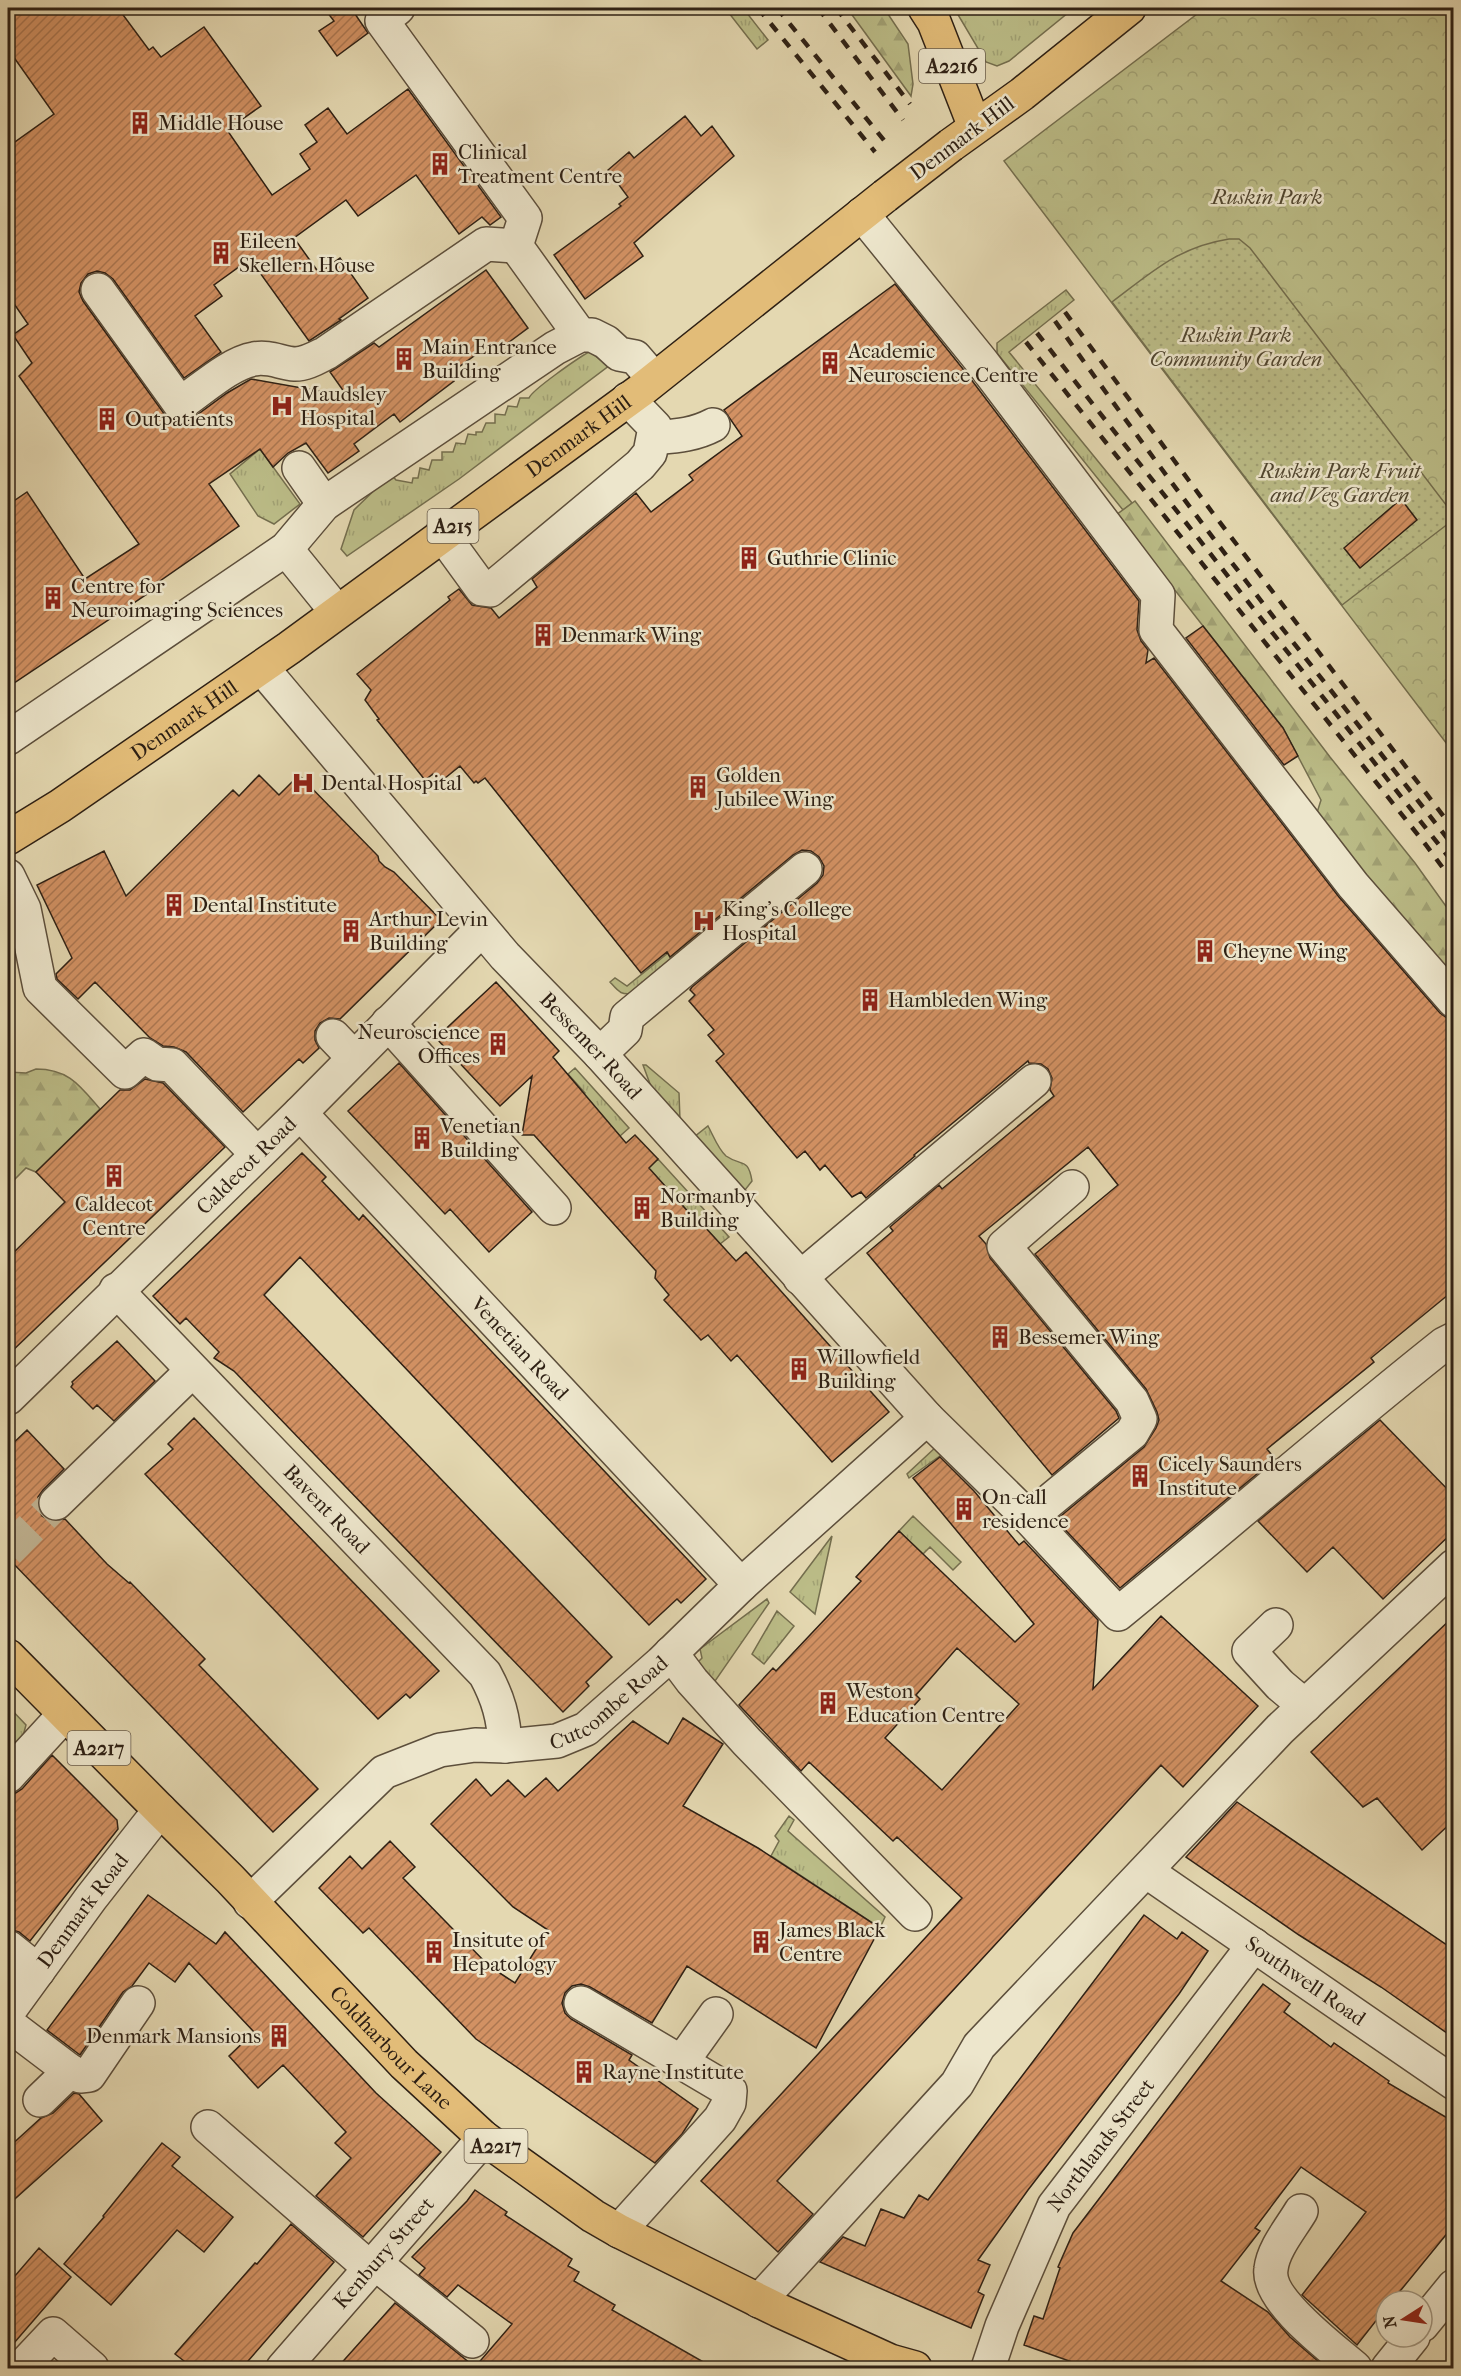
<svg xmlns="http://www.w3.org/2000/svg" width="1461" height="2376" font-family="'IM FELL French Canon',serif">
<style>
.grass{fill:url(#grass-tufts);stroke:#746e4e;stroke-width:1.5}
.forest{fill:url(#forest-firs);stroke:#746e4e;stroke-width:1.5}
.park{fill:url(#park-crowns);stroke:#746e4e;stroke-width:1.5}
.garden{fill:url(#garden-dots);stroke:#746e4e;stroke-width:1.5}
.building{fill:url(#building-hatch);stroke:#2e2014;stroke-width:1.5;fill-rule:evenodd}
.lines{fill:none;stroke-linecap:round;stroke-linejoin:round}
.minor-tunnel{stroke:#c0b392;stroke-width:33;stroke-dasharray:33 16;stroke-linecap:butt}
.minor-casing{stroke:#5c4e3b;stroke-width:36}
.major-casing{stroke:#2e2014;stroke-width:36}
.minor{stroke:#ede6cc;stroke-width:33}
.major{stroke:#e2bc78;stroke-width:33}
.rail{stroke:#2e2014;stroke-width:4.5;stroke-dasharray:10 10;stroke-linecap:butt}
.major-bridge-casing{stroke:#2e2014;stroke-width:36;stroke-linecap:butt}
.major-bridge{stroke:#e2bc78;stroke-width:33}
.labels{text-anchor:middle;stroke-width:5;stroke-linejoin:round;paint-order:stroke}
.shield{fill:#ede6cc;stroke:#675b4b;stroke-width:1.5}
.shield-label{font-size:20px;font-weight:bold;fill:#2e2014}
.poi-label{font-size:21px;fill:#2e2014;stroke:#ede6cc;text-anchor:start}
.street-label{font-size:21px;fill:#2e2014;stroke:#ede6cc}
.park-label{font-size:21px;font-style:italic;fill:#514731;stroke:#ede6cc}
</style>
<defs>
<pattern id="grass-tufts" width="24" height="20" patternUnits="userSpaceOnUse" patternTransform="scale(1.5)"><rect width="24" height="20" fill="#bbbc87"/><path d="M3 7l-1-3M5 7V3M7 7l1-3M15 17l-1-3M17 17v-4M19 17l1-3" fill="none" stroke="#a1a174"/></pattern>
<pattern id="forest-firs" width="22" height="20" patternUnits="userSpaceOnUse" patternTransform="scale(1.5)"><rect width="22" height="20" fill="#bbbc87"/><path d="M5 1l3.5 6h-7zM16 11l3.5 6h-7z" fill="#a1a174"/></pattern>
<pattern id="park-crowns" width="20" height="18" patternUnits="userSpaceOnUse" patternTransform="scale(1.5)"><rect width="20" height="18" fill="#bbbc87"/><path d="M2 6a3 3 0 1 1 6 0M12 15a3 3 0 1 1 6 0" fill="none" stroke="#a1a174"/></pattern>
<pattern id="garden-dots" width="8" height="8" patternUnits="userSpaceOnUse" patternTransform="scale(1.5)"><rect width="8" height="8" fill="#bbbc87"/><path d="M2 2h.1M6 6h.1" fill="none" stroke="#a1a174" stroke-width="1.8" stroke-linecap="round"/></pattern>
<pattern id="building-hatch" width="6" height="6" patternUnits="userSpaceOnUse" patternTransform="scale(1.5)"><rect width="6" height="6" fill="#d29163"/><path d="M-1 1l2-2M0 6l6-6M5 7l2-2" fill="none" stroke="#ab7650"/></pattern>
</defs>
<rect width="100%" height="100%" fill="#e4d8b1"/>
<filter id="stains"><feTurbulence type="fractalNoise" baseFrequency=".00333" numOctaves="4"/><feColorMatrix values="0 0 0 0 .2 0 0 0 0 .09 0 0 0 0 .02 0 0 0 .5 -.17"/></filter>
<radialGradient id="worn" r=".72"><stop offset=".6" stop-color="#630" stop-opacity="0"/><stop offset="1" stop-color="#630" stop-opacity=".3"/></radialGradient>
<!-- grass -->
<path class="grass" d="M725,8H743L768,40L757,49Z
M954,8H1074L1009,61L997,66L986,62Z
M1066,290L1074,300L1009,352L1132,503L1123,510L997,353V343Z
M589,352L610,365L459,479L347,556L341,549L354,510L391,474L396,480L412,483L413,478H418L420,468L429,470L432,460H442V452H453L456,443L465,444L468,434L476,435V432H482L486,423H495V414L505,415L508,406L517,407L520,398H529C532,390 578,358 589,352Z
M260,449L300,504L274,524L258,516L230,474Z
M735,899L741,905L634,993C621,996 618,991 610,982L615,978L627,986Z
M643,1065H646L679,1093L680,1120L653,1092Z
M575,1068L629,1128L620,1136L583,1095L585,1093L568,1074Z
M708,1126C713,1135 718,1149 726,1156C742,1167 748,1157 752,1181L745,1190L689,1141Z
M658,1159L729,1237L720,1244L703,1225L701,1226L648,1168Z
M937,1446L944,1453L909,1478L907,1474Z
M913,1516L961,1562L953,1570L930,1547L923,1554L899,1531Z
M832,1536L815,1614L790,1592Z
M767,1599L769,1603L713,1684L698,1662L702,1658L700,1649Z
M777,1611L794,1626L764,1664L752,1654Z
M8,1706L26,1725L20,1747L8,1735Z
M789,1816L794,1820L788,1831L885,1917L880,1928L771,1856L779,1841L775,1836Z"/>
<!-- forest -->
<path class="forest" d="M847,8H884L908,44L913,84L911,96Z
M1135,501L1330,757L1415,863L1453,916V986L1315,819L1321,800L1283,728L1116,515Z
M36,1069C69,1069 80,1086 100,1109L36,1172L26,1168L11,1183L8,1179V1072L26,1073Z"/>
<!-- park -->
<path class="park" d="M1205,8H1453V752L1004,161Z"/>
<!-- garden -->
<path class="garden" d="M1229,239H1239L1250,248L1453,514V520L1342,605L1112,302C1152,272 1178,247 1229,239Z"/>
<!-- building -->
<path class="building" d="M8,8H118L149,50L153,47L161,57L204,27L261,106L227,130L272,195L310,169L300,154L317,142L305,125L328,108L347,134L408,89L501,217L490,225L482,217L459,234L416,175L358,216L346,200L294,238L319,273L340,258L368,298L339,319L341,320L309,341L250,259L214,285L222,296L195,316L221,352L184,378L113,279L105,273L97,271L88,274L81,283L79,292L83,301L165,415L172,421L181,423L190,420L227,393L251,379L347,396L330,372L374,343L379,347L486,270L528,328L497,351L491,344L449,374L454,381L400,422L394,414L354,444L359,451L328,473L306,443L288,453L273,467L260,449L209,484L239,526L160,581L162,584L8,687V505L27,492L85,579L139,544L19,376L32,363L13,335L28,324L8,295V147L54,114L8,49Z
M324,8H351L368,33L337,56L319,31L334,21Z
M685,116L701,136L712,126L734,156L634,243L643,256L585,299L554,255L621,206L619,204L628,197L608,170L629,152L634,158Z
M895,284L967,374L1139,601L1137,630L1141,641L1148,650L1146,663L1154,658L1339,897L1440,1013L1447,1018L1454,1019V1290L1371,1358L1374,1362L1267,1449L1275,1459L1120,1588L1056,1520L1144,1447L1156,1428L1159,1420L1157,1412L1146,1389L1035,1254L1118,1185L1088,1147L979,1236L986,1244L990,1258L1116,1411L1119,1418L1052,1475L867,1253L893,1231L890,1227L939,1185L942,1189L1054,1096L1050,1090L1052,1078L1048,1069L1041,1064L1029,1063L1028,1061L914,1155L915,1156L866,1198L861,1192L852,1197L825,1165L820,1170L805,1151L797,1158L770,1126L716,1061L724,1054L708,1035L714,1030L689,1001L695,995L690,990L692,987L817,883L823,875L824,866L819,857L811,851L802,850L793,855L670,957L667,952L641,973L485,778L478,783L476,781L474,783L460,766L439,783L433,774L425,780L377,720L379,719L365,700L371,690L357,674L450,600L448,597L459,589L472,605L491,608L499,618L537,587L532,579L636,493L651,512L693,480L689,475L742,436L724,410Z
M1401,499L1417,520L1360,568L1344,548Z
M1203,626L1283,728L1298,756L1284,765L1186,638Z
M259,775L279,795L299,775L378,856L379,861L385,867L394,872L441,920L340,1019L329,1018L320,1023L315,1031V1040L319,1048L303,1063L299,1059L243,1112L186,1052L174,1047L163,1046L150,1038L95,982L78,999L57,979L56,974L72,958L37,885L104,851L126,896L233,790L239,796Z
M496,982L559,1051L553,1057L626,1143L635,1135L658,1159L649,1168L701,1226L703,1225L736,1261L746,1252L889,1412L832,1462L737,1355L731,1361L708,1335L701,1340L664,1300L669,1295L655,1278L656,1271L647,1261L534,1135H522L532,1076L500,1106L436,1038Z
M399,1063L532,1212L489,1252L450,1209L445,1214L348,1111Z
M145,1079L163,1083L225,1147L8,1355V1258L65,1202L36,1172L120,1090H130Z
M302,1153L326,1177L322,1181L359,1220L363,1215L706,1579L681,1603L677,1599L649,1625L300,1257L264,1295L612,1657L586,1682L589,1686L563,1712L234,1371L214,1358L219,1352L186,1318L180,1324L153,1296Z
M117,1341L155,1381L114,1421L97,1405L93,1409L71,1387L73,1384L72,1382Z
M194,1418L439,1671L410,1698L406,1694L378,1719L145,1474L173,1449L168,1444Z
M1380,1420L1454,1496V1531L1383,1599L1333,1547L1307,1572L1258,1521Z
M27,1430L64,1469L43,1490L38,1497V1507L42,1516L51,1521L65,1519L107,1564L129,1583L130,1582L205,1659L199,1665L318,1789L273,1832L8,1558V1448Z
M940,1457L974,1491L1019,1545L1024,1541L1098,1620L1093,1689L1161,1616L1258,1706L1183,1787L1161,1765L777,2181L813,2214L778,2252L701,2181L962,1898L897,1837L893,1841L809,1762L801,1771L739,1705L773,1668L776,1671L861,1581L856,1577L899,1531L1015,1642L1034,1624L913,1478ZM957,1648L1019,1704L942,1790L885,1738L920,1699L916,1695Z
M1454,1616V1820L1422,1850L1377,1798L1363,1807L1311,1752Z
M683,1718L723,1744L683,1806L758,1848L880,1928L816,2048L687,1966L652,2023L590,1987L581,1984L572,1986L565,1993L562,2003L565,2013L571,2019L632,2055L629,2060L698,2109L682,2134L655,2163L476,2039L369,1928L363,1933L319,1888L350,1856L362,1869L390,1841L415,1867L403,1878L489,1966L515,1983L548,1930L513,1907L431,1824L476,1779L491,1796L508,1780L525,1797L546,1778L558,1791L633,1721L668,1744Z
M52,1755L117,1820L118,1829L30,1941L19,1932L8,1929V1794H14L22,1789Z
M1237,1802L1454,1950V2038L1381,1987L1299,1935L1186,1857Z
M148,1895L216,1944L225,1932L376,2093L441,2152L363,2237L316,2196L351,2158L335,2143L346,2132L283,2065L258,2088L229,2056L254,2032L189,1963L175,1982L149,1963L132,1986L123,1992L80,2055L47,2030Z
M1144,1915L1177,1939L1182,1932L1208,1951L1179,1994L1028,2190L978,2260L990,2265L978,2292L984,2295L971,2328L820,2262L843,2237L865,2246L881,2209L904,2218L919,2195L928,2200Z
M1263,1984L1290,2004L1284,2012L1331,2047L1334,2043L1389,2081L1388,2083L1454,2122V2225L1392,2301H1386V2308L1357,2345L1302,2295L1366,2212L1301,2167L1255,2228L1260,2231L1221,2281L1268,2312L1290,2337L1326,2368H1089L1024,2345L1034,2316L1043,2319L1060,2268L1058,2267L1073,2233Z
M74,2093L79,2094L102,2121L8,2205V2148L41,2118L53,2113Z
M162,2143L180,2157L172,2166L233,2217L204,2252L177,2230L111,2305L64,2264L104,2217L103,2216Z
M475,2190L507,2212L505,2215L572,2259L568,2266L579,2272L574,2281L615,2305L612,2310L714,2368H337L395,2303L475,2367L512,2324L458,2285L447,2297L419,2275L425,2268L412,2257L467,2201Z
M291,2224L334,2262L242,2368H193L175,2354L255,2263L257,2264Z
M39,2248L71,2277L8,2350V2284Z"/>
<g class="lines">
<!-- minor-tunnel -->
<path class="minor-tunnel" d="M8,1551L56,1503"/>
<!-- minor casing -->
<g class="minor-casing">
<g id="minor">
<path d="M398,8L382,21L525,218L516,246L580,335"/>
<path d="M862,214L982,362L1158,595L1156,630L1353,885L1454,1001"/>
<path d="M98,290L180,404C201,390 230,363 254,359C269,356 281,363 295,364C306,364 316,358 326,353L486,244L516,246"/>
<path d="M654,438C676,436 694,435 713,425"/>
<path d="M299,468L324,504"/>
<path d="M442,534L482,589L490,590L640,465L650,453L655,427L628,399"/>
<path d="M286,549L337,612"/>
<path id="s1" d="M262,668L505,956L600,1054L927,1418L1029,1518L1118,1614C1227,1525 1333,1432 1444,1344L1454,1339"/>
<path d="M8,738L286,549L324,504L555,348L580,335H592L606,342L619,354L635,357L654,379"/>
<path d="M8,876L24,909L40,988L125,1072L144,1055L157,1064L172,1065L257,1154"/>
<path d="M388,1023L554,1208"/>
<path d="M333,1036L354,1058"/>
<path d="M600,1054L625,1030L627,1017L805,869"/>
<path id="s2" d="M300,1113L741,1585"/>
<path d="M800,1278L1034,1081"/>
<path id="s3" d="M116,1290L485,1674C498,1698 504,1718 505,1746"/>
<path id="s4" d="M8,1398L300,1113L482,929"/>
<path d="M56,1503L192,1371"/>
<path d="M1029,1518L1132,1433L1140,1419L1132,1401L1004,1246L1072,1187"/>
<path d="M1276,1625L1249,1651L1280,1685L1305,1706"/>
<path d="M671,1653L692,1681L747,1742L915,1914"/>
<path d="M8,1776L65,1714"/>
<path id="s5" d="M1159,1880L1454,2083"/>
<path id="s6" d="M250,1902L384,1772L440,1750L475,1745L505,1746L557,1741L586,1729L661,1663L741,1585L927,1418"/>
<path d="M8,1947L38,1971"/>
<path d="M581,2003L730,2091L729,2103L720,2119L619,2231"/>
<path id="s7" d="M8,2012L91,1898L160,1810"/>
<path d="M8,2024L70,2071L80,2076L89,2075L138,2003"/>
<path d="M681,2063L716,2014"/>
<path d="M40,2100L70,2071"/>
<path d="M208,2127L370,2268"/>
<path d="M1301,2211C1291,2228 1273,2249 1271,2269C1266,2300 1333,2349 1355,2368"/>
<path d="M375,2263L472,2341"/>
<path d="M759,2301L957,2084L979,2046L1280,1729L1454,1566"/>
<path d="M1422,2325L1454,2286"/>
<path d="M21,2368L53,2334L92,2368"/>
<path id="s8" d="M283,2368L484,2138"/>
<path id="s9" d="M988,2368L1002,2326L1054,2206L1254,1945"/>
<path d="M1388,2368L1413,2337"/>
</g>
</g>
<!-- major casing -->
<g class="major-casing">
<g id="major">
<path d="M925,8L934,22L975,127"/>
<path d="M951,145L1022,94L1129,8"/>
<path id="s10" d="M8,838L60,806L289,648L640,391L885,196"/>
<path id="s11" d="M8,1656L160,1810L230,1879L404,2064L484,2138L593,2216L619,2231L778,2310L890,2361L915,2368"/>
</g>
</g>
<!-- minor -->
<use href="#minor" class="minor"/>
<!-- major -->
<use href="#major" class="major"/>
<!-- rail -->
<path class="rail" d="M758,8L875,152
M777,8L887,144
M818,8L903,120
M836,8L910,104
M1065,312L1212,512L1454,830
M1055,321C1118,410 1182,498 1249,585C1316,673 1386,759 1454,847
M1037,333L1454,864
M1026,342L1426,845L1454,883"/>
<!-- major-bridge casing -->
<g class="major-bridge-casing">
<path id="major-bridge" d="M885,196L951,145"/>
</g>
<!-- major-bridge -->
<use href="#major-bridge" class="major-bridge"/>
</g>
<!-- icons -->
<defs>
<g id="building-bare" transform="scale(1.8)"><path d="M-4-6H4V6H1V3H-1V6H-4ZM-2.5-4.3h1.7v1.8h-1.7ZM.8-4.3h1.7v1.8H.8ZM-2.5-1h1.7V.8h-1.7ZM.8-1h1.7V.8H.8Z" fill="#8f2418" stroke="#ede6cc" stroke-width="2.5" paint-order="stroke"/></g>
<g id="hospital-bare" transform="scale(1.8)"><path d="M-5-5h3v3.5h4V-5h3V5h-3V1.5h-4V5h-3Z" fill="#8f2418" stroke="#ede6cc" stroke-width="2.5" paint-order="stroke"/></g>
</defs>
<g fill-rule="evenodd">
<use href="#building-bare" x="140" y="123"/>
<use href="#building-bare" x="440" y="164"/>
<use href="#building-bare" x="221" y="253"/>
<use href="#building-bare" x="404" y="359"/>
<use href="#building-bare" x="830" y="363"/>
<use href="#hospital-bare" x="282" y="406"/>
<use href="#building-bare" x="107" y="419"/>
<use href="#building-bare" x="749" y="558"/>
<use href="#building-bare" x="53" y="598"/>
<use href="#building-bare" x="543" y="635"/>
<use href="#hospital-bare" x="303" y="783"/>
<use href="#building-bare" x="698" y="787"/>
<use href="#building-bare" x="174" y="905"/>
<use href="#hospital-bare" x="704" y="921"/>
<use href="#building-bare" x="351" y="931"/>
<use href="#building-bare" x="1205" y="951"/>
<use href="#building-bare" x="870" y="1000"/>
<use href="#building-bare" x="498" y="1044"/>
<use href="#building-bare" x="422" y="1138"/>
<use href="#building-bare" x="114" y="1176"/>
<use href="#building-bare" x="642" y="1208"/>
<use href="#building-bare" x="1000" y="1337"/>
<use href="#building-bare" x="799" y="1369"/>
<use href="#building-bare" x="1140" y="1476"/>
<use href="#building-bare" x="964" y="1509"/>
<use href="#building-bare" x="828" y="1703"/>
<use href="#building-bare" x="761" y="1942"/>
<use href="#building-bare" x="434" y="1952"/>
<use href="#building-bare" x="279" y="2036"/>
<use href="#building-bare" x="584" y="2072"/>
</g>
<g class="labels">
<!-- shield labels -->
<g class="shield">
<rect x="919" y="49" width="66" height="34" rx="4.5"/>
<rect x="427.5" y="509" width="51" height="34" rx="4.5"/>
<rect x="67.5" y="1731" width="63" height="34" rx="4.5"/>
<rect x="464.5" y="2129" width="63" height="34" rx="4.5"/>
</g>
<g class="shield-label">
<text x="952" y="73">A2216</text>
<text x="453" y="533">A215</text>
<text x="99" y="1755">A2217</text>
<text x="496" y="2153">A2217</text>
</g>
<!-- poi labels -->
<g class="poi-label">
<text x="158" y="130">Middle House</text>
<text x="458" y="159">Clinical<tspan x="458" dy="24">Treatment Centre</tspan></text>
<text x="239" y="248">Eileen<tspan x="239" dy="24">Skellern House</tspan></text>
<text x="422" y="354">Main Entrance<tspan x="422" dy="24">Building</tspan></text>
<text x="848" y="358">Academic<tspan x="848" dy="24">Neuroscience Centre</tspan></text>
<text x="300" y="401">Maudsley<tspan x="300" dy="24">Hospital</tspan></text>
<text x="125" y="426">Outpatients</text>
<text x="767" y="565">Guthrie Clinic</text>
<text x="71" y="593">Centre for<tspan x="71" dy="24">Neuroimaging Sciences</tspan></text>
<text x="561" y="642">Denmark Wing</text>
<text x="716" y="782">Golden<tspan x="716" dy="24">Jubilee Wing</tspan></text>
<text x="321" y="790">Dental Hospital</text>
<text x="192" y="912">Dental Institute</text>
<text x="722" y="916">King's College<tspan x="722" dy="24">Hospital</tspan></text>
<text x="369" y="926">Arthur Levin<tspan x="369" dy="24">Building</tspan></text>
<text x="1223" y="958">Cheyne Wing</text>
<text x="888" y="1007">Hambleden Wing</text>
<text x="480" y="1039" text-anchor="end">Neuroscience<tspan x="480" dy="24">Offices</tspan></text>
<text x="440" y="1133">Venetian<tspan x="440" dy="24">Building</tspan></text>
<text x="660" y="1203">Normanby<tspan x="660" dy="24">Building</tspan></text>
<text x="114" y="1211" text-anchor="middle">Caldecot<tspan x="114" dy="24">Centre</tspan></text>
<text x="1018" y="1344">Bessemer Wing</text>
<text x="817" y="1364">Willowfield<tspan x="817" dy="24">Building</tspan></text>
<text x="1158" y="1471">Cicely Saunders<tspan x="1158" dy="24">Institute</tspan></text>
<text x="982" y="1504">On-call<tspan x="982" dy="24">residence</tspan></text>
<text x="846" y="1698">Weston<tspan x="846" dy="24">Education Centre</tspan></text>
<text x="779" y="1937">James Black<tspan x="779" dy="24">Centre</tspan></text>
<text x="452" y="1947">Insitute of<tspan x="452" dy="24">Hepatology</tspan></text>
<text x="261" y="2043" text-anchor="end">Denmark Mansions</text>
<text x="602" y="2079">Rayne Institute</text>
</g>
<!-- street labels -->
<g class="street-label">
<text transform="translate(962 138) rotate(-37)" y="7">Denmark Hill</text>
<text dy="7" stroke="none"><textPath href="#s10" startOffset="698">Denmark Hill</textPath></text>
<text dy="7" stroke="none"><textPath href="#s10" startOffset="212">Denmark Hill</textPath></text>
<text dy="7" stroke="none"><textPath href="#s1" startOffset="501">Bessemer Road</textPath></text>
<text dy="7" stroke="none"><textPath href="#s4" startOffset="333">Caldecot Road</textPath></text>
<text dy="7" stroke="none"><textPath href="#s2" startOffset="322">Venetian Road</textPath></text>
<text dy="7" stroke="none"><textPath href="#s3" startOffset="304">Bavent Road</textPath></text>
<text dy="7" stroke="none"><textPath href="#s6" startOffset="429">Cutcombe Road</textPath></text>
<text dy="7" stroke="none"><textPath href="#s7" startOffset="126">Denmark Road</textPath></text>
<text dy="7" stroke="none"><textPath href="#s5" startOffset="178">Southwell Road</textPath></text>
<text dy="7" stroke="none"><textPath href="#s11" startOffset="548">Coldharbour Lane</textPath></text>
<text dy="7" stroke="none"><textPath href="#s9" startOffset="252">Northlands Street</textPath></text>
<text dy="7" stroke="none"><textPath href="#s8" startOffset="153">Kenbury Street</textPath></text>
</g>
<!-- park labels -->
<g class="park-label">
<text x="1267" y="204">Ruskin Park</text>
<text x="1236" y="342">Ruskin Park<tspan x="1236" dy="24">Community Garden</tspan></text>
<text x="1340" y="478">Ruskin Park Fruit<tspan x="1340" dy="24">and Veg Garden</tspan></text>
</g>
</g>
<!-- margin -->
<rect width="1461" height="2376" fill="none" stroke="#e4d8b1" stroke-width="30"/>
<rect x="9" y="9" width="1443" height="2358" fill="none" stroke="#2e2014" stroke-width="3"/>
<rect x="15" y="15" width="1431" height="2346" fill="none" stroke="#2e2014" stroke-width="1.5"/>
<!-- north arrow -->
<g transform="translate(1404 2319) rotate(258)"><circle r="28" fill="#ede6cc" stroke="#a19782" stroke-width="1.5"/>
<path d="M0-4.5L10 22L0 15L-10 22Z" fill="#8f2418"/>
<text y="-9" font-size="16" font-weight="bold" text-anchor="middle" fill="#2e2014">N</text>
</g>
<rect width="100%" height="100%" filter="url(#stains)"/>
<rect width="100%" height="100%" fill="url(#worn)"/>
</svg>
